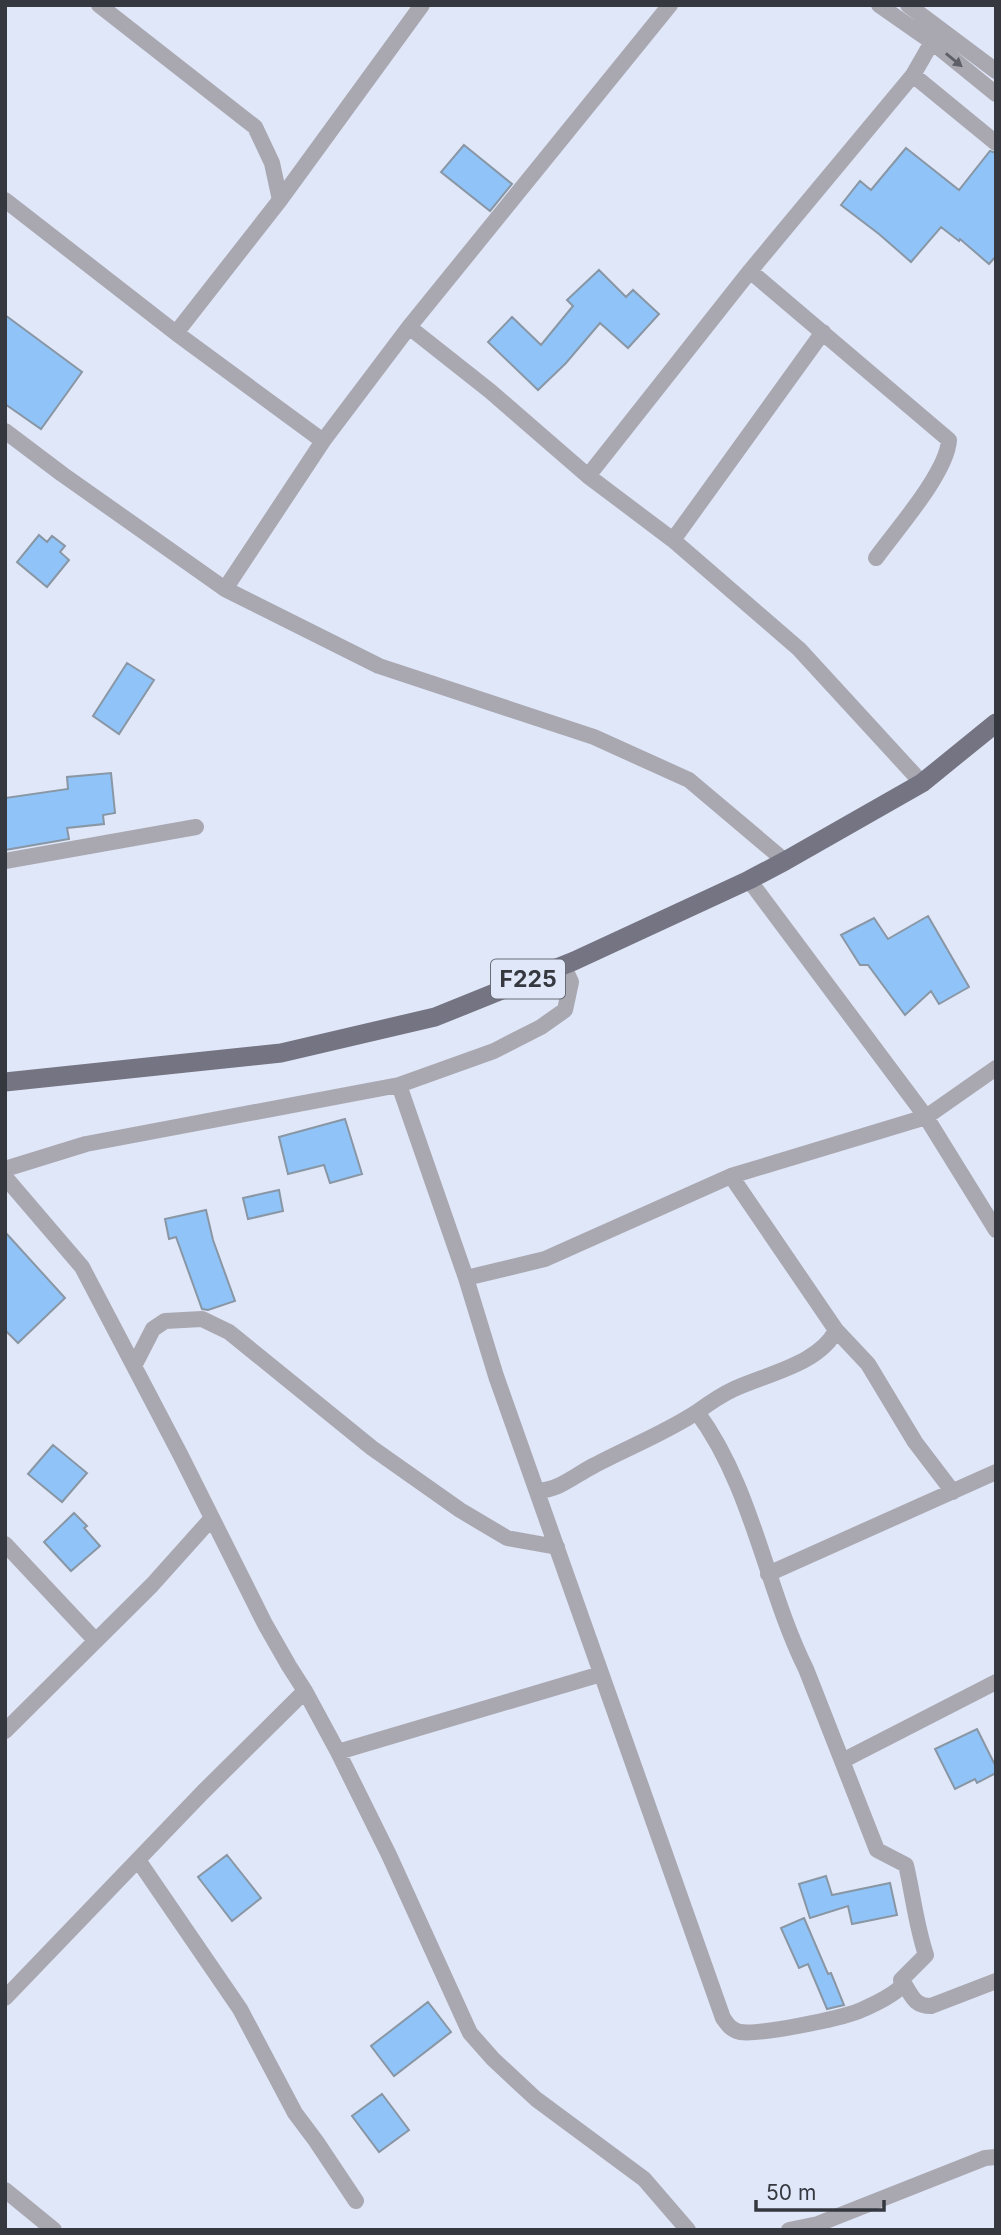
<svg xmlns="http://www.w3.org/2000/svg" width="1001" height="2235" font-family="Inter,sans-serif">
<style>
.building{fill:#90c4f9;stroke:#8996a4;stroke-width:2}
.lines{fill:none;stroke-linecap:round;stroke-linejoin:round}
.minor{stroke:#a9a8b1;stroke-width:16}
.primary{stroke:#757482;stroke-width:19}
.oneway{fill:#5e5f67}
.labels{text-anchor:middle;stroke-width:5;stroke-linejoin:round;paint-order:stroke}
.shield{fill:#e0e7f9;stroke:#686c77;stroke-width:2}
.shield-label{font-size:23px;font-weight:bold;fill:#35383f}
</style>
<rect width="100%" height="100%" fill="#e0e7f9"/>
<!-- building -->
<path class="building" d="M464,145L512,184L490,211L441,172Z
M906,148L959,190L990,151L996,153V256L989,264L960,239L959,241L941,227L911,262L879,234L841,205L860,181L871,190Z
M599,270L626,297L633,290L659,314L628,348L600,323L566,363L538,390L488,342L512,317L541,345L573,306L567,300Z
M5,315L82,372L41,429L5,404Z
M39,535L47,542L52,536L65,546L60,552L69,560L47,587L17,562Z
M127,663L154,680L119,734L93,716Z
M111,773L115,813L103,815L104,824L67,828L69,839L5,850V798L68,789L67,777Z
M928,916L969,987L939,1004L931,991L905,1015L868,965H860L841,935L874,918L888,939Z
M345,1119L362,1174L330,1183L324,1165L288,1174L279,1137Z
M279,1190L283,1211L248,1219L243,1198Z
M206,1210L213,1240L235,1301L208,1310L202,1309L176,1237L169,1239L165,1219Z
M5,1232L65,1298L18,1343L5,1330Z
M53,1445L87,1473L62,1502L28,1474Z
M74,1513L87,1526L84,1528L100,1546L71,1571L44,1542Z
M977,1729L996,1767V1773L977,1783L975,1779L955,1789L935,1749Z
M227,1855L261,1898L232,1921L198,1877Z
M826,1876L832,1895L890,1883L897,1915L852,1924L848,1906L810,1918L799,1884Z
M804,1918L828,1974L831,1973L844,2005L827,2009L808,1964L799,1968L781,1928Z
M428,2002L451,2032L394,2076L371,2046Z
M382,2094L409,2130L379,2152L352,2116Z"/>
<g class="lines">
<!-- minor -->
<path class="minor" d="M99,5L255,127L272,163L280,200
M879,5L932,42L996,94
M908,5L996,71
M913,75L996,143
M5,200L176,333L323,441
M750,271L949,440C947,473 896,530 876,558
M409,327L490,391L588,476L673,540L799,649L922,783
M176,333L280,200L422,5
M5,431L62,474L225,589L379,666L594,737L689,780L785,861
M588,476L750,271L913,75L932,42
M673,540L823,332
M225,589L323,441L409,327L670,5
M5,861L196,827
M749,880L926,1117L996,1230
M399,1085L466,1278L496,1376L723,2018C728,2025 731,2030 740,2032C761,2035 838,2019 859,2011C873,2005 891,1997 902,1986L901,1980
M5,1169L86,1144L399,1085L494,1051L541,1027L565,1010L571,982L563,965
M731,1176L836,1330L868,1364L915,1442L953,1492
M5,1177L82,1267L180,1454L265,1624L289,1666L305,1691L338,1752L389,1855L470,2033L493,2059L536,2099L644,2179L688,2230
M466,1278L545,1259L731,1176L926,1117L996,1068
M134,1366L153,1329L165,1321L202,1319L229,1332L372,1448L460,1510L507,1538L557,1547
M697,1412C708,1404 721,1395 734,1389C766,1374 820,1364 836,1330
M537,1491C560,1490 575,1475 595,1465C629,1447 665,1433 697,1412C753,1488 765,1586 806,1669L877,1850L906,1865C913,1895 916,1925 926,1955L901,1980C912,1993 912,2006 931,2006L996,1981
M5,1544L96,1641
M768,1574L996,1472
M5,1731L152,1585L212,1518
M338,1752L601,1674
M842,1761L996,1682
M138,1860L240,2009L295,2113L316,2141L356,2201
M5,1998L203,1792L305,1691
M5,2190L54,2230
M789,2230L818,2224L985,2158L996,2157"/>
<!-- primary -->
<path class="primary" d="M5,1082L281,1053L435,1017L574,961L749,880L785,861L922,783L996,723"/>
</g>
<!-- one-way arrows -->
<defs><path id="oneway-solid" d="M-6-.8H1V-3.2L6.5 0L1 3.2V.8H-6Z" transform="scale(1.75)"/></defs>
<use class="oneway" href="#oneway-solid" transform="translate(954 60) rotate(39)"/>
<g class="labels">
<!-- shield labels -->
<rect class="shield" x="491" y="959.5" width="74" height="39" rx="5"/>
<g class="shield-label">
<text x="528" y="987">F225</text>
</g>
</g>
<!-- border -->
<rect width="1001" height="2235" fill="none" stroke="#35383f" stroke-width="14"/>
<!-- scale -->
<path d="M756 2200v10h128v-10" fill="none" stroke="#35383f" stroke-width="3.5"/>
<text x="766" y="2200" font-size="21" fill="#35383f" stroke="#e0e7f9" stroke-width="5" paint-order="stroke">50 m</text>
</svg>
